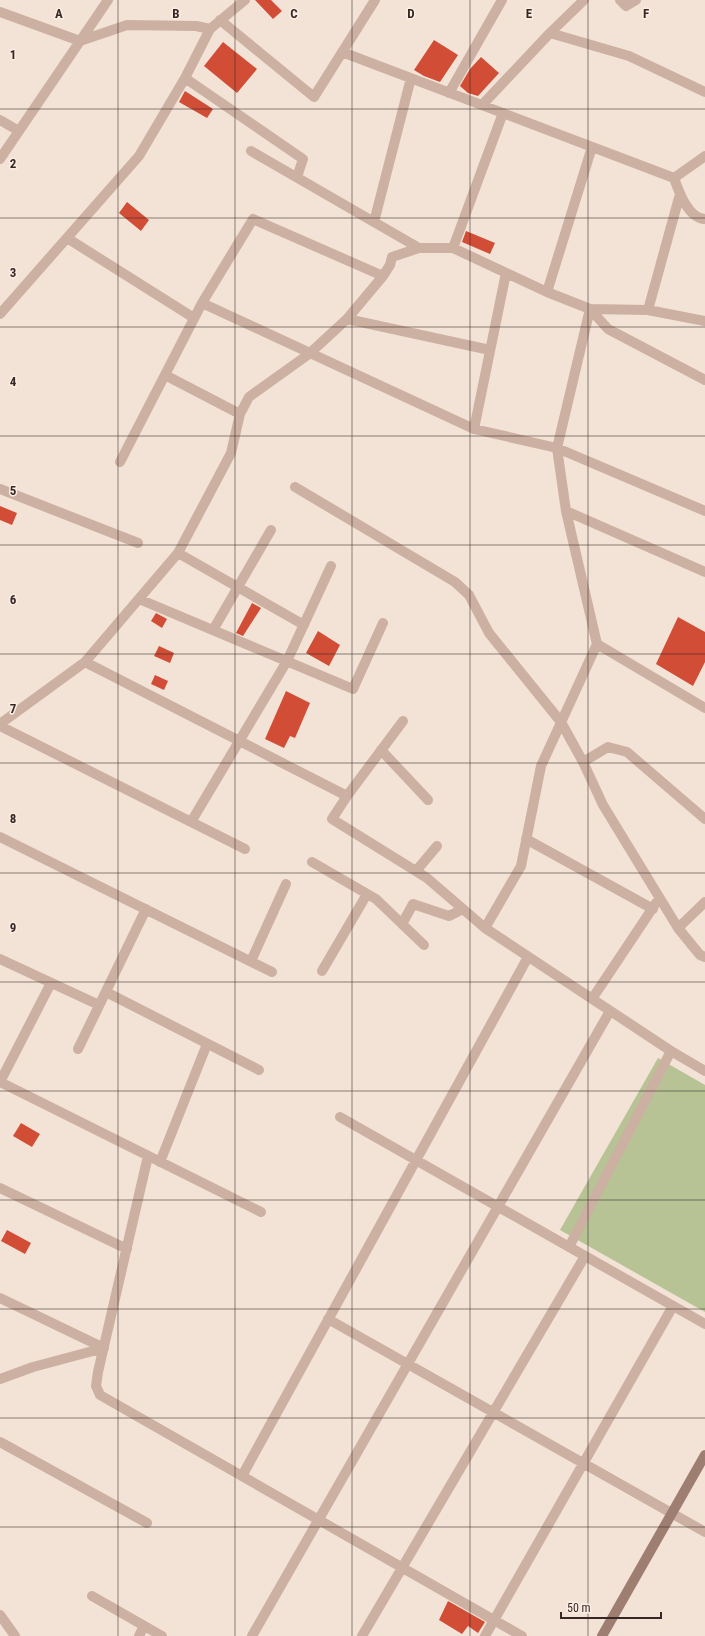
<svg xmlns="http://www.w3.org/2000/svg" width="705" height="1636" font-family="'Roboto Condensed',sans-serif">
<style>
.green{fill:#b8c395}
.building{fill:#d14d36}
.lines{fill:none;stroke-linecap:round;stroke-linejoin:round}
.street{stroke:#ccb0a1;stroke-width:10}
.secondary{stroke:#9f7e72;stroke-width:10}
.grid{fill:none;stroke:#352825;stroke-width:1;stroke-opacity:0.55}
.grid-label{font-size:13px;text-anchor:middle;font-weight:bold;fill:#352825;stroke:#fbede2;stroke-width:3;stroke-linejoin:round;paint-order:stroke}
</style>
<rect width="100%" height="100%" fill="#f3e2d6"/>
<!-- green -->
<path class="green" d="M658,1058L705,1085V1312L560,1230Z"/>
<!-- building -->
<path class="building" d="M255,0H271L282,11L273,19Z
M434,40L458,55L440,82L424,76L414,70Z
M223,42L257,69L237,93L204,66Z
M481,57L499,73L478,96L468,93L460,86L470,69Z
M185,91L213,109L207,118L179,102Z
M127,202L149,220L141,231L119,213Z
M466,231L495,243L490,254L462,242Z
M0,506L17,513L12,525L0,520Z
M252,603L261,608L243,636L236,633Z
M156,613L167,619L162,628L151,621Z
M678,617L705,632V662L693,686L656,664Z
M318,631L340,645L329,666L306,653Z
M159,646L174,653L170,663L154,656Z
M155,675L168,681L164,690L151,684Z
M286,691L310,703L295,738L290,736L284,748L265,739Z
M21,1123L40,1134L32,1147L13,1136Z
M7,1230L31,1243L25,1254L1,1241Z
M448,1601L485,1622L478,1633L468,1626L462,1634L439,1620Z"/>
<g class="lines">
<!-- street -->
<path class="street" d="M620,0L626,6L636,0
M0,12L80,41L127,25L196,26L210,29
M220,20L314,97L375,0
M550,33L629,56L705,92
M342,52L674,178C679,192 688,218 705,219
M185,78L303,159L297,177
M449,93L502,0
M482,105L550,33L584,0
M0,120L19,131
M251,151L419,248
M0,159L108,0
M674,178L705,156
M374,222L411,78
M67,238L194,318
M453,248L503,113
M547,292L592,147
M202,303L474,429L557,448L705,511
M590,309L608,329L705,380
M648,310L680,194
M0,314L139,156L185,78L210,29L245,0
M347,319L490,350
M165,375L240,414
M474,429L506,273
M120,462L202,303L253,219L383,276
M295,487L455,582L469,595L489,633L561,722L583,762L603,805L678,928
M0,489L138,543
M566,511L705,572
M178,553L304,625
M139,599L353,689L383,623
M213,630L271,530
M597,644L705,708
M85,662L347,796
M403,721L347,796L332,819L427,878L485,928L671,1051L705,1071
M0,724L85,662L178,553L231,453L240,414L249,397L309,354L347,319L383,276L390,265L392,257L419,248H453L547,292L590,309L648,310L705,321
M0,726L245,849
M381,750L428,800
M583,762L608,747L627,752L705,819
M191,822L287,661L331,566
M0,837L272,972
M526,839L653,909
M312,862L376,899L424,945
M416,871L437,846
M705,902L678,928L700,955L705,957
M402,924L413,904L449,916L463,909
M485,928L521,866L541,766L597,644L566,511L557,448L590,309
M0,959L99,1005
M251,961L286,884
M322,971L367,894
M106,992L259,1070
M592,999L656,903
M78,1049L146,909
M0,1082L261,1212
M0,1082L51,983
M340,1117L705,1324
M148,1156L98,1372L96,1386L100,1395L522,1636
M160,1162L207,1044
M0,1188L127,1249
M569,1247L671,1051
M0,1298L104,1348
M328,1319L705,1532
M0,1379L33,1367L104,1348
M0,1442L147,1523
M242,1476L528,957
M92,1596L162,1636
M0,1615L15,1636
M139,1636L144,1626
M252,1636L610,1011
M362,1636L585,1256
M485,1636L673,1306"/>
<!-- secondary -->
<path class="secondary" d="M602,1636L705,1455"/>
</g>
<!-- grid -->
<path class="grid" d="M118,0V1636M235,0V1636M352,0V1636M470,0V1636M588,0V1636M0,109H705M0,218H705M0,327H705M0,436H705M0,545H705M0,654H705M0,763H705M0,873H705M0,982H705M0,1091H705M0,1200H705M0,1309H705M0,1418H705M0,1527H705"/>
<g class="grid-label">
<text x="59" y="18">A</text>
<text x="176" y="18">B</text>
<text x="294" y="18">C</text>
<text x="411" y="18">D</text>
<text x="529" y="18">E</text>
<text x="646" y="18">F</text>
<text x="13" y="59">1</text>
<text x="13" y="168">2</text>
<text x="13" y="277">3</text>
<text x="13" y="386">4</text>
<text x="13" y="495">5</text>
<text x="13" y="604">6</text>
<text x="13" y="713">7</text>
<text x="13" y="823">8</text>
<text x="13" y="932">9</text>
</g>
<!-- scale -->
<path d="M561 1612v6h100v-6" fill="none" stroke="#352825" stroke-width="2"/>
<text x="567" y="1612" font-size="12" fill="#352825" stroke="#fbede2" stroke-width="3" paint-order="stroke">50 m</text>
</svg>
